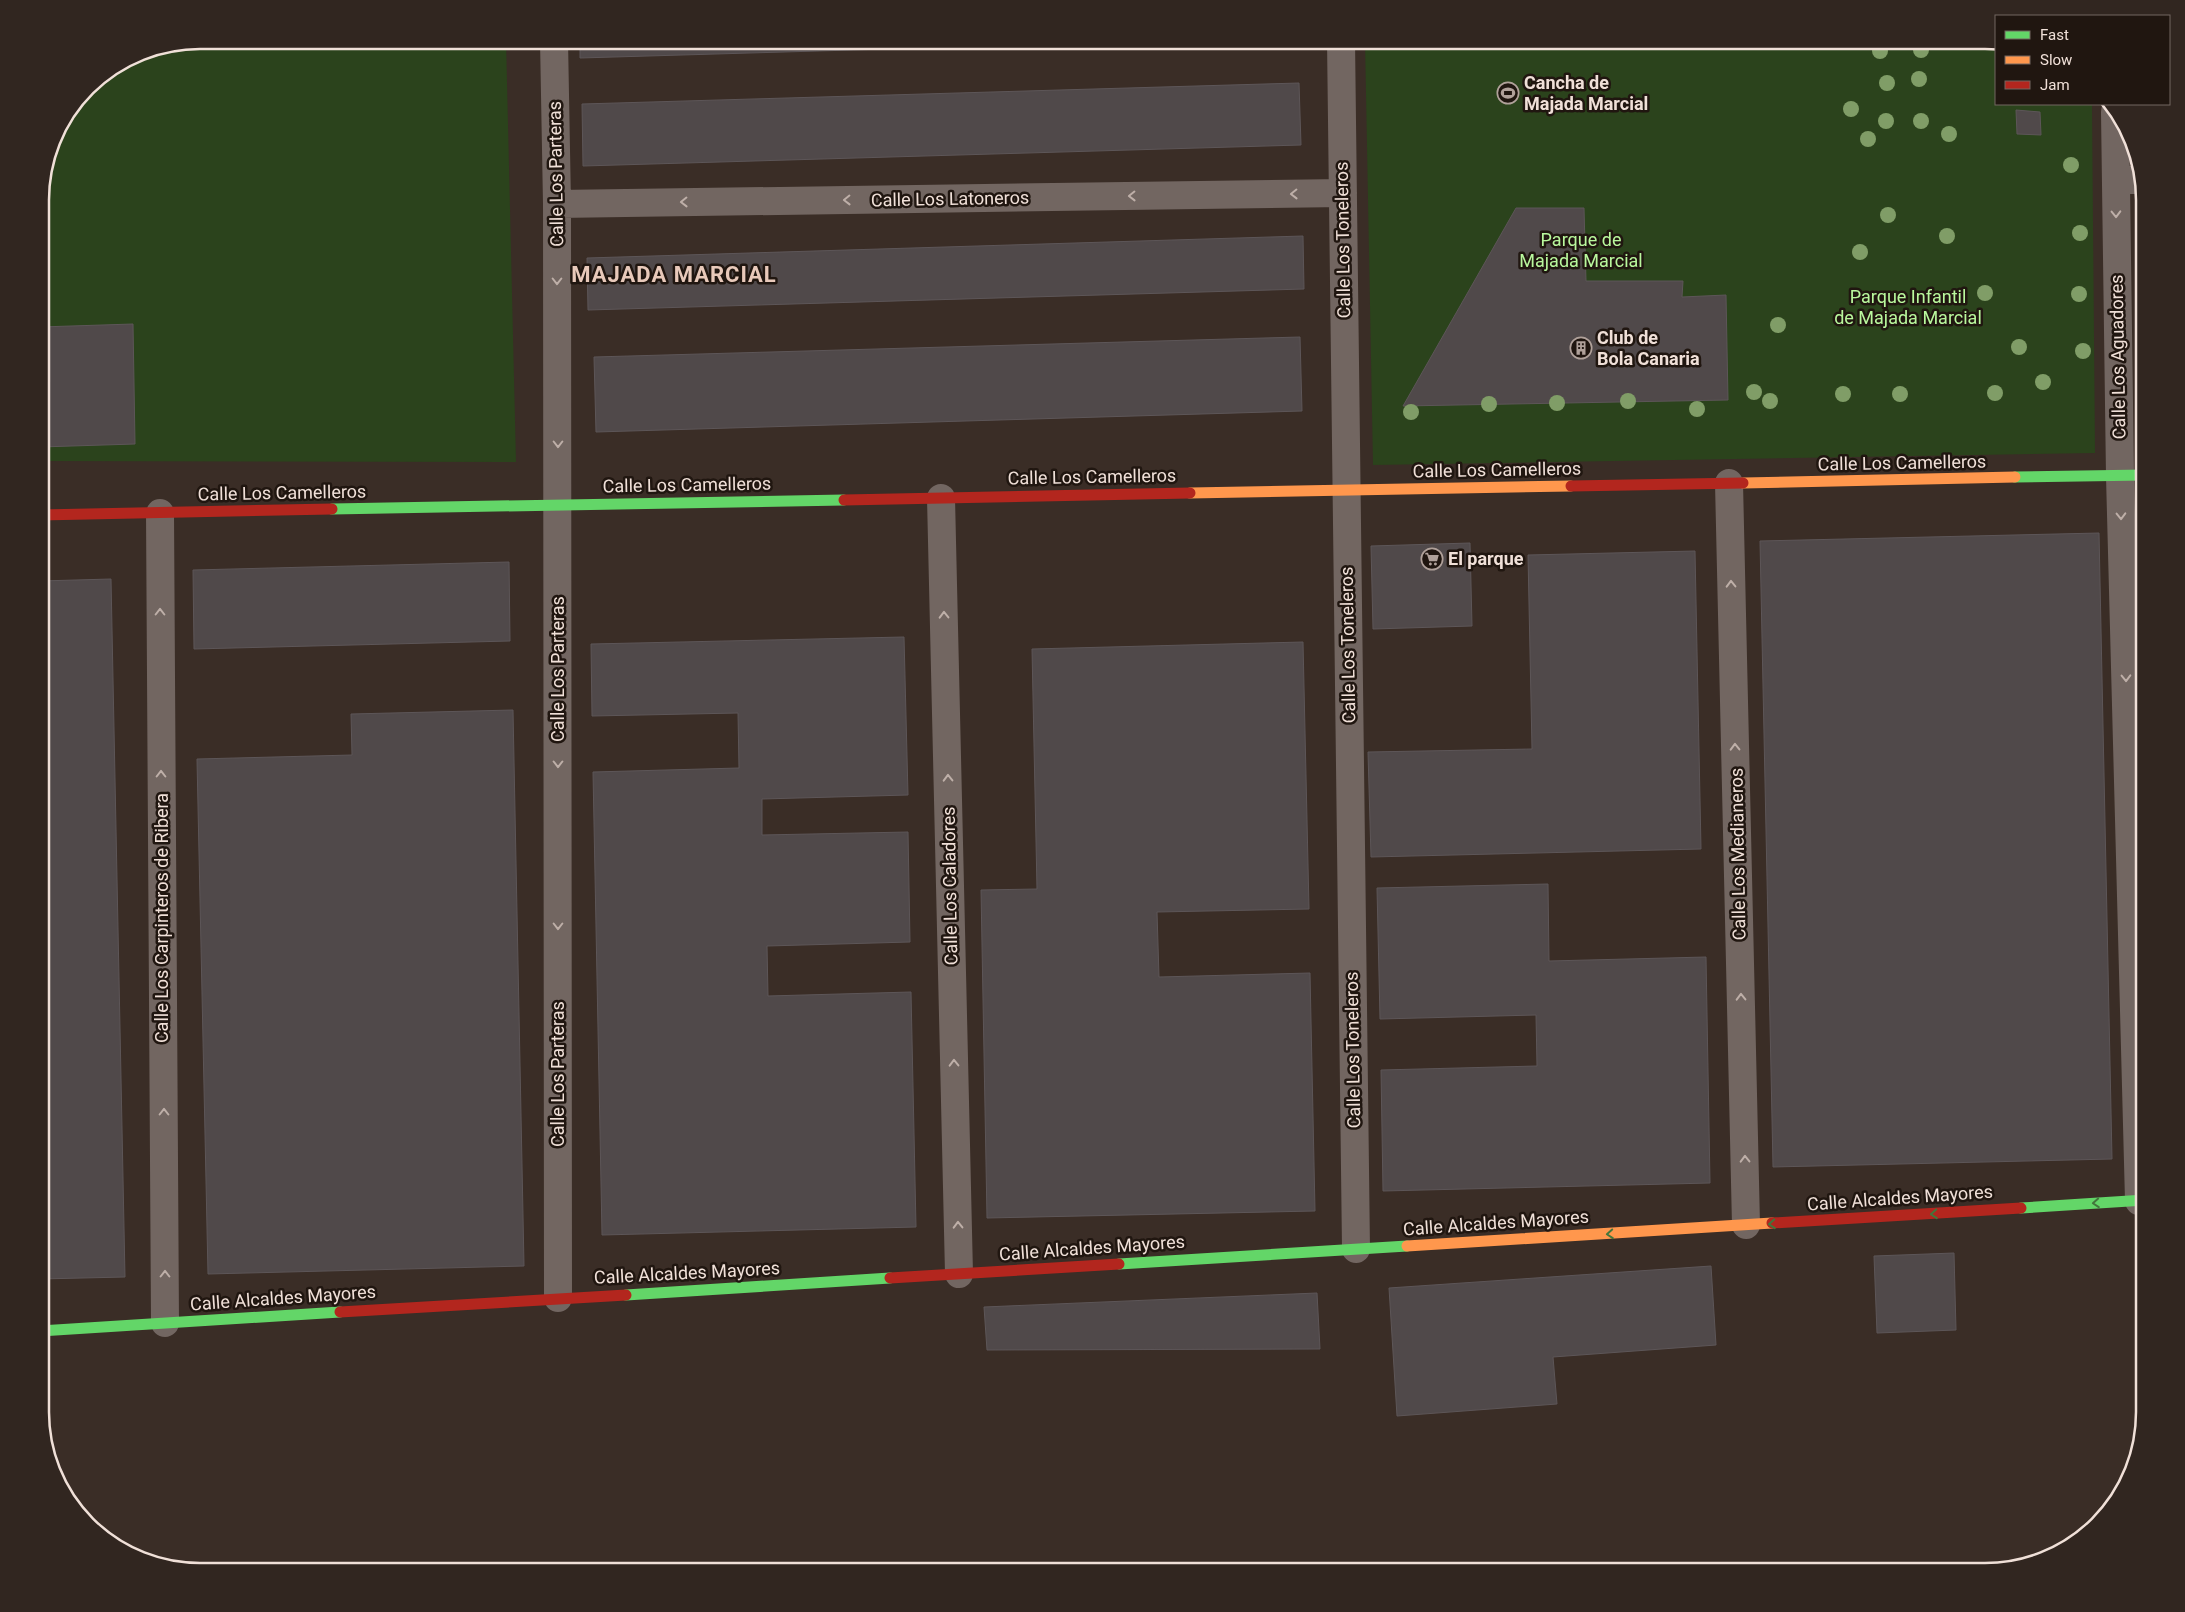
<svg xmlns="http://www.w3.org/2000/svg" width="2185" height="1612" font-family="Roboto,sans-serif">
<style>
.green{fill:#2b431c}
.building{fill:#50494a;stroke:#5d5658}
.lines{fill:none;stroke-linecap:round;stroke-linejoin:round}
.street{stroke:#726661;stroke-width:28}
.fast{stroke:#63d668;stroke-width:11}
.slow{stroke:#ff974d;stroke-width:11}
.jam{stroke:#b3261e;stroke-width:11}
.tree{fill:#809d67}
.oneway{stroke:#beafa8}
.oneway2{stroke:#42763c}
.labels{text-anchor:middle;stroke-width:5;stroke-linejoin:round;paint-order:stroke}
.poi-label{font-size:18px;font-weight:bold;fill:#f0e0d8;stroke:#201610;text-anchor:start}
.street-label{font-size:18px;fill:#f0e0d8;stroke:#201610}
.park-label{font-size:18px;fill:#b9f89d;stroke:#201610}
.district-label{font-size:22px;font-weight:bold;letter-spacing:1px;fill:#e8c9ba;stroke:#201610}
.rim{fill:none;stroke:#f0e0d8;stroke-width:2.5}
</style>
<rect width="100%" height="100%" fill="#3a2d26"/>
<!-- green -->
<path class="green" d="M200,40H506L516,462L40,461V190L52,139L87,87L139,52Z
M1365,40H1985L1996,42V104H2092L2095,453L1373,465Z"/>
<!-- building -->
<path class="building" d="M580,40H1192L580,58Z
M1299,83L1301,145L583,166L582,104Z
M2016,110L2040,112L2041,135L2017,134Z
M1516,208H1584L1586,281H1683L1682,297L1726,295L1728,400L1403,406Z
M1303,236L1304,289L588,310L587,258Z
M133,324L135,444L40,447V327Z
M1300,337L1302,411L596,432L594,357Z
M2099,533L2112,1159L1773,1167L1760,541Z
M1470,543L1472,626L1373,629L1371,546Z
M1695,551L1701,849L1371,857L1368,752L1532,749L1528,555Z
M509,562L510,641L194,649L193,570Z
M111,579L125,1277L40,1279V581Z
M904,637L908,795L762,799V835L908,832L910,942L767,946L768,996L911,992L916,1227L602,1235L593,772L739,768L738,713L592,716L591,644Z
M1303,642L1309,909L1157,912L1159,977L1310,973L1315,1211L987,1218L981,890L1037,889L1032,649Z
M513,710L524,1266L208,1274L197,759L352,755L351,714Z
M1548,884L1549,961L1706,957L1710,1183L1383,1191L1381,1070L1537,1066L1536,1015L1380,1019L1377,888Z
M1954,1253L1956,1330L1877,1333L1874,1256Z
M1711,1266L1716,1345L1553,1357L1557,1404L1397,1416L1389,1288Z
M1317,1293L1320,1349L987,1350L984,1307Z"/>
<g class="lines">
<!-- street -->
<path class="street" d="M554,40L557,204L558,1298
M1341,40L1356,1249
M2115,112L2120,476L2139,1201
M2116,180H2140
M557,204L1343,193
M1729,483L1746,1225
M941,498L959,1274
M160,513L165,1323"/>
<!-- fast -->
<path class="fast" d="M2015,477L2145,475
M332,509L844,500
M2021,1208L2145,1200
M1119,1264L1407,1246
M626,1295L890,1278
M40,1331L340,1312"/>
<!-- slow -->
<path class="slow" d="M1743,483L2015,477
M1190,493L1571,486
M1407,1246L1772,1223"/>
<!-- jam -->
<path class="jam" d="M1571,486L1743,483
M844,500L1190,493
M40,515L332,509
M1772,1223L2021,1208
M890,1278L1119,1264
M340,1312L626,1295"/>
</g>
<!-- trees -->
<g class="tree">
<circle cx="1921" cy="50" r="8"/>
<circle cx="1880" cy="51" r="8"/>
<circle cx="1919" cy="79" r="8"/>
<circle cx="1887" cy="83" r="8"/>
<circle cx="1851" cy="109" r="8"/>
<circle cx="1886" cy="121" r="8"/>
<circle cx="1921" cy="121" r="8"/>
<circle cx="1949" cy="134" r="8"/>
<circle cx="1868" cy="139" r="8"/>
<circle cx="2071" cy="165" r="8"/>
<circle cx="1888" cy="215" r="8"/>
<circle cx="2080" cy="233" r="8"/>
<circle cx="1947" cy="236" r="8"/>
<circle cx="1860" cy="252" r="8"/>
<circle cx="1985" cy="293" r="8"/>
<circle cx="2079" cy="294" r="8"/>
<circle cx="1778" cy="325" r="8"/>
<circle cx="2019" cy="347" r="8"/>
<circle cx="2083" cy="351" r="8"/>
<circle cx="2043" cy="382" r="8"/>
<circle cx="1754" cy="392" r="8"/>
<circle cx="1995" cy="393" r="8"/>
<circle cx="1843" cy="394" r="8"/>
<circle cx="1900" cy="394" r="8"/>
<circle cx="1628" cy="401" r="8"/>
<circle cx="1770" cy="401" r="8"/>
<circle cx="1557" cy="403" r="8"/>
<circle cx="1489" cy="404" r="8"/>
<circle cx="1697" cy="409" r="8"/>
<circle cx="1411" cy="412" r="8"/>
</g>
<!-- one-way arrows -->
<defs><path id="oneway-chevron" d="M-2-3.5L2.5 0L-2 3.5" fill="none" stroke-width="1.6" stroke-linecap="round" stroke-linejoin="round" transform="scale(1.25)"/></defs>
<g class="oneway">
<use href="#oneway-chevron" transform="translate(1294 194) rotate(179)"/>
<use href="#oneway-chevron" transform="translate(1132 196) rotate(179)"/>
<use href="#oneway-chevron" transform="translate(847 200) rotate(179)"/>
<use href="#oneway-chevron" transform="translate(684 202) rotate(179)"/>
<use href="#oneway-chevron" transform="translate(2116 214) rotate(89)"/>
<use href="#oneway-chevron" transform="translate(557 281) rotate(90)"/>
<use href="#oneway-chevron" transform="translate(558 444) rotate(90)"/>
<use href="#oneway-chevron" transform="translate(2121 516) rotate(89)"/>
<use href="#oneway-chevron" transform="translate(1731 584) rotate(-91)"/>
<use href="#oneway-chevron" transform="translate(160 612) rotate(-90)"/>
<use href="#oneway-chevron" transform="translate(944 615) rotate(-91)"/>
<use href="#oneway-chevron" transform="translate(2126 678) rotate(89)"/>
<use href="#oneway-chevron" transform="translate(1735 747) rotate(-91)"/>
<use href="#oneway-chevron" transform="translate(558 764) rotate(90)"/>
<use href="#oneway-chevron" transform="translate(161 774) rotate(-90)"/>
<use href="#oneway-chevron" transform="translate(948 778) rotate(-91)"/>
<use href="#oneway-chevron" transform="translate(558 926) rotate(90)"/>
<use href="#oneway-chevron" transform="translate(1741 997) rotate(-91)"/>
<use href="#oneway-chevron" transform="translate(954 1063) rotate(-91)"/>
<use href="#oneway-chevron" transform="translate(164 1112) rotate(-90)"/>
<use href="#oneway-chevron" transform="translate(1745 1159) rotate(-91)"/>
<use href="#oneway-chevron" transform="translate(958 1225) rotate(-91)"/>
<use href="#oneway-chevron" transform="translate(165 1274) rotate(-90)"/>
</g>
<g class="oneway2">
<use href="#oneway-chevron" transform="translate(2096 1203) rotate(176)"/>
<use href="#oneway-chevron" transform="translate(1934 1214) rotate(176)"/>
<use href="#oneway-chevron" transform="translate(1772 1224) rotate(176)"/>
<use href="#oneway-chevron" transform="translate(1610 1234) rotate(176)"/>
</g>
<!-- icons -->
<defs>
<g id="stadium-ring" transform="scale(1.125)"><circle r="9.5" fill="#201610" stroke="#b0a19a" stroke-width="1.5"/><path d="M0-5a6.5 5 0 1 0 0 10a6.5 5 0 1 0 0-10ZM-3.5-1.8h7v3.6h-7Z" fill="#b0a19a"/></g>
<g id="building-ring" transform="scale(1.125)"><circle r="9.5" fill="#201610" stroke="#b0a19a" stroke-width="1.5"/><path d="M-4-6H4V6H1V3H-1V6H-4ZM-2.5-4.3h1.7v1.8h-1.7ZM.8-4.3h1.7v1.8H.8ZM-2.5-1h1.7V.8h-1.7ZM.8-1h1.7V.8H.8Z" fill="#b0a19a"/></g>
<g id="supermarket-ring" transform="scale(1.125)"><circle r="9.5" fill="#201610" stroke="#b0a19a" stroke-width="1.5"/><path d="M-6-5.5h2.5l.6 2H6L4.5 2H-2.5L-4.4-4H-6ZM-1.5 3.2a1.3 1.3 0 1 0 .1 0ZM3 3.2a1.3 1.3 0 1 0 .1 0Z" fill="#b0a19a"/></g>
</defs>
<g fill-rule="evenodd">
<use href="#stadium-ring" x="1508" y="93"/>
<use href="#building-ring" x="1581" y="348"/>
<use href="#supermarket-ring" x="1432" y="559"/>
</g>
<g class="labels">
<!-- poi labels -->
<g class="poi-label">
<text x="1524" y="89">Cancha de<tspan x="1524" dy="21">Majada Marcial</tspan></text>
<text x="1597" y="344">Club de<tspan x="1597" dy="21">Bola Canaria</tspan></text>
<text x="1448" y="565">El parque</text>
</g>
<!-- street labels -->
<g class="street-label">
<text transform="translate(556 174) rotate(-91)" y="6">Calle Los Parteras</text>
<text transform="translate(950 199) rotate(-1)" y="6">Calle Los Latoneros</text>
<text transform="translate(1343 240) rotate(-91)" y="6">Calle Los Toneleros</text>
<text transform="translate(2118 357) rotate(-91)" y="6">Calle Los Aguadores</text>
<text transform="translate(1902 463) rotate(-1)" y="6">Calle Los Camelleros</text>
<text transform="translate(1497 470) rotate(-1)" y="6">Calle Los Camelleros</text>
<text transform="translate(1092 477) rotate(-1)" y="6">Calle Los Camelleros</text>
<text transform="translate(687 485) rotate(-1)" y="6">Calle Los Camelleros</text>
<text transform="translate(282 493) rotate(-1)" y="6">Calle Los Camelleros</text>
<text transform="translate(1348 645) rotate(-91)" y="6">Calle Los Toneleros</text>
<text transform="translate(558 669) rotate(-90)" y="6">Calle Los Parteras</text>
<text transform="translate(1738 854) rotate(-91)" y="6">Calle Los Medianeros</text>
<text transform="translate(950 886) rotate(-91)" y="6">Calle Los Caladores</text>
<text transform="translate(162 918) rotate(-90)" y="6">Calle Los Carpinteros de Ribera</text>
<text transform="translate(1353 1050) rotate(-91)" y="6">Calle Los Toneleros</text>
<text transform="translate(558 1074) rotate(-90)" y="6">Calle Los Parteras</text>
<text transform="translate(1900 1198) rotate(-4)" y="6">Calle Alcaldes Mayores</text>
<text transform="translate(1496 1223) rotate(-4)" y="6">Calle Alcaldes Mayores</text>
<text transform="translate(1092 1248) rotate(-4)" y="6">Calle Alcaldes Mayores</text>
<text transform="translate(687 1273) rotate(-3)" y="6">Calle Alcaldes Mayores</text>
<text transform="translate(283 1298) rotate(-4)" y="6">Calle Alcaldes Mayores</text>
</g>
<!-- park labels -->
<g class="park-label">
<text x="1581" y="246">Parque de<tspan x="1581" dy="21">Majada Marcial</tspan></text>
<text x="1908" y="303">Parque Infantil<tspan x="1908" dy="21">de Majada Marcial</tspan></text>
</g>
<!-- district labels -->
<g class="district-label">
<text x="674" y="282">MAJADA MARCIAL</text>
</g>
</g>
<!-- crop -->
<path d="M0 0H2185V1612H0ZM200 49H1985A151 151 0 0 1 2136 200V1412A151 151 0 0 1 1985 1563H200A151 151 0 0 1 49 1412V200A151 151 0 0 1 200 49Z" fill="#312620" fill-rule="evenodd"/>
<path class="rim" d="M200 49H1985A151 151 0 0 1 2136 200V1412A151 151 0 0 1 1985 1563H200A151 151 0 0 1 49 1412V200A151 151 0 0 1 200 49Z"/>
<!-- legend -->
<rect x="1995" y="15" width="175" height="90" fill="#201610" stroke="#736760"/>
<rect x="2005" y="31" width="25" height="8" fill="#63d668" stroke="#736760"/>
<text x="2040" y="40" font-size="15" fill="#f0e0d8">Fast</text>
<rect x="2005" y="56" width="25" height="8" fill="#ff974d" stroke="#736760"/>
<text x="2040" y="65" font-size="15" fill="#f0e0d8">Slow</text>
<rect x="2005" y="81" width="25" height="8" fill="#b3261e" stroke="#736760"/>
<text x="2040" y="90" font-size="15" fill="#f0e0d8">Jam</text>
</svg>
